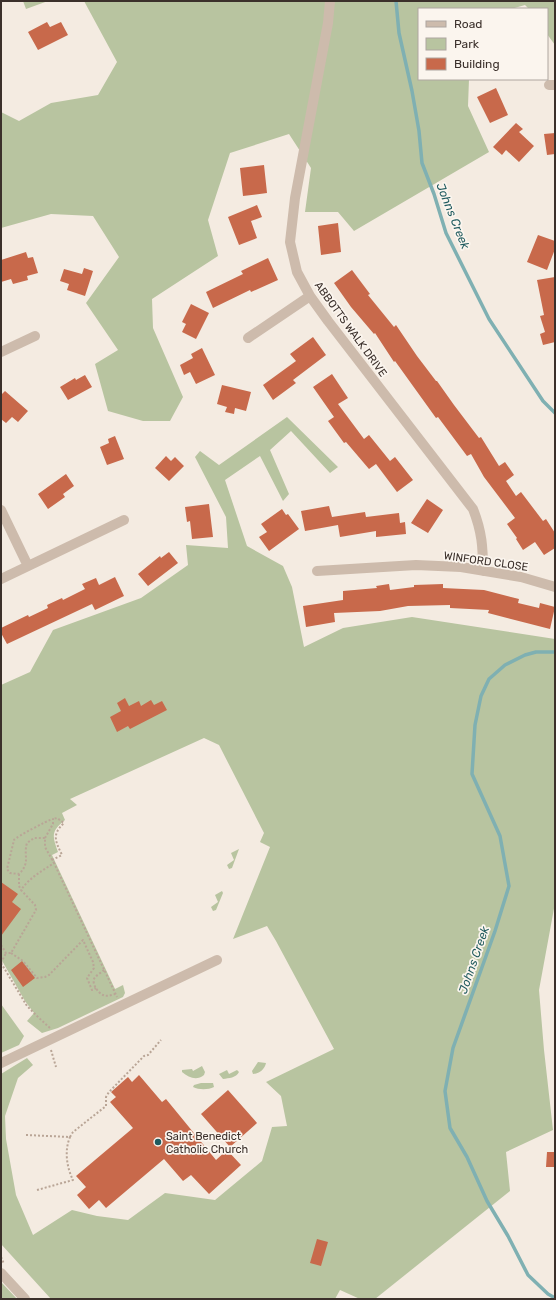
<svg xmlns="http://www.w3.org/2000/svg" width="556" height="1300" font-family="Rubik,sans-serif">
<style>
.green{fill:#b8c4a0}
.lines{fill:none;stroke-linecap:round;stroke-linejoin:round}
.stream{stroke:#7fb0b2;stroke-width:3.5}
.building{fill:#c8694b}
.path{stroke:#b9a596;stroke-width:2;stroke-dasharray:2 2;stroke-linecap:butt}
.minor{stroke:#cdbbac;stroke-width:10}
.poi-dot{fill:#1f5a5e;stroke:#fbf5ee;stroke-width:1.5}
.labels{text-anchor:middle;stroke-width:3.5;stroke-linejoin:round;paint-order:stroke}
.street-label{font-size:11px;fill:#3b302b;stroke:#fbf5ee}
.poi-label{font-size:11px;fill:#3b302b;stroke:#fbf5ee;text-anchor:start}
.water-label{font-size:12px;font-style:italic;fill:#1f5a5e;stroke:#fbf5ee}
</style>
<rect width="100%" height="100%" fill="#f4ebe1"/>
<!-- green -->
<path class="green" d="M23,1H48L26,9Z
M84,1H555V45L547,34V9H529L525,5L511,9H419V79H469L468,106L489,152L354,231L338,212H305L311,168L289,134L230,153L208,220L218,256L152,299L153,328L183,397L170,421H143L108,411L95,364L118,350L86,303L119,257L93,216L51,214L1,228V112L19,121L51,103L98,95L117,62Z
M287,417L338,467L330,473L291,431L270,450L289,494L283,501L260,456L225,480L247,546L283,566L292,587L304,647L343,628L412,617L555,639V903L539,990L544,1050L553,1130L506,1152L510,1191L375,1299H360L340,1290L335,1299H51L1,1244V1074L27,1058L33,1065L18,1078L5,1116L6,1139L16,1195L33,1235L72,1210L97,1216L128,1220L165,1193L215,1200L262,1161L272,1127L287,1126L281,1096L266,1082L334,1049L276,941L267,926L233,939L270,847L260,842L264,833L219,745L204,738L70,799L77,805L62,813L65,820C51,831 52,836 58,852L52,855L115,989L123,985L125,993L123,997L58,1028L42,1033L27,1021L34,1013L25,1001L1,959V685L30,672L53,630L141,598L188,565L186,545L228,548L226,517L195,457L200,451L219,465Z
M239,849L232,868L229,869L227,865L234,860L231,853Z
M222,891L223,893L216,910L213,911L211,907L218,902L215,895Z
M1,1004L24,1036L19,1045L1,1053Z
M258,1062L266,1063C265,1069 259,1074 253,1074L252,1071Z
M202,1066L205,1072L204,1075C197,1081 189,1078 182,1072V1070L192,1069L193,1071Z
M227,1070L229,1074L237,1070L239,1072C236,1078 229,1078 223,1079L219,1074Z
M201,1083H213L214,1087C208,1090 199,1090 193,1087L194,1085Z
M1,1282L17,1299H1Z"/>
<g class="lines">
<!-- stream -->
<path class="stream" d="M396,1L399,33L412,91L419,131L422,163L434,194L446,233L489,319L543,401L555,413
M555,652H536L525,655L505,665L489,679L481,696L475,725L472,774L500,836L509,886L495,931L453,1048L445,1091L450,1128L467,1157L487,1201L508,1236L528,1275L548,1294L555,1298"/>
</g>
<!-- building -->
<path class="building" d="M47,22L50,27L61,22L68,35L38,50L28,32Z
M496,88L508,115L490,123L477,97Z
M516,123L523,129L519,132L534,146L519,162L506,150L502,155L493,147Z
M555,133V154L547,155L544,134Z
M264,165L267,193L243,196L240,168Z
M257,205L262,217L251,221L257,238L239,245L228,217Z
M338,223L341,252L321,255L318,226Z
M538,235L555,241V249L547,270L527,262Z
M26,252L28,258L33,257L38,273L27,276L28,280L13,284L11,279L1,282V260Z
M268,258L278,280L251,292L250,290L213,308L206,292L243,274L241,271Z
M84,268L93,271L85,296L67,290L69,284L60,281L64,269L82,274Z
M352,270L370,294L368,295L394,327L396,325L417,356L436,381H437L454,405L479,438L481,437L499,466L505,462L514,475L506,481L516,496L521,492L543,521L546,519L555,533V548L544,555L535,542L523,550L516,539L517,538L507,524L515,518L484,477L471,454L467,456L438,417L436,418L395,361L394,362L375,333L374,334L351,307L334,283Z
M555,277V342L543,345L540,334L545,332L540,316L544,315L537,280Z
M191,304L209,313L196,339L182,332L186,324L182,322Z
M313,337L326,355L293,380L296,383L273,400L263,385L296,361L290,354Z
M202,348L215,375L196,384L190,372L184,375L180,365L193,358L191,354Z
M332,374L348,398L338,404L364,439L369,435L390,461L395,457L413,480L397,492L376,464L369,469L346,442L344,443L328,421L334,417L313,387Z
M85,375L92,387L68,400L60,387L75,378L76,380Z
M222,385L251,392L246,411L235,408L234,414L225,412L227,407L217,404Z
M5,391L28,411L18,422L12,417L6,423L1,419V395Z
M115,436L124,459L107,465L100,447L109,443L108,439Z
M166,456L171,461L175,457L184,466L169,481L155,468Z
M66,474L74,486L63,494L65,497L48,509L38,494Z
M427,499L443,510L428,533L411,523Z
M209,504L213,537L192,539L190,521L187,522L185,507Z
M329,506L332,517L365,512L366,517L399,513L400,523L405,522L406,534L376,537V531L340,537L338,525L305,531L301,511Z
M282,509L286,515L288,514L299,529L269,551L259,537L267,532L261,524Z
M169,552L178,563L148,586L138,574L160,556L161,558Z
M115,577L124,596L95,610L92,604L7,644L1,633V628L28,615L29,617L48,608L47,605L62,598L63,600L85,589L82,584L96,578L99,585Z
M389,584L390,590L414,587V585L443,584V588L484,590L519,599L518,603L539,608L540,603L555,607L550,629L488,613L489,610L450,608V605L408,606L380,611L334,613L335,622L306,627L303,606L343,600V591L377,588L376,586Z
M125,698L129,706L139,701L141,706L151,700L154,705L162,701L167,710L130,729L128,726L117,732L110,717L121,711L117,703Z
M1,882L18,894L12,902L21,909L1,936Z
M22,961L35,978L23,987L11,970Z
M139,1075L162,1102L166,1099L216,1160L227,1150L241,1165L209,1194L191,1175L183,1181L164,1159L106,1208L99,1200L89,1209L77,1195L86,1187L76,1176L133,1128L110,1102L116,1097L111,1092L128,1077L132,1082Z
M228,1090L257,1123L230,1147L201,1114Z
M547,1152H555V1167H546Z
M317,1239L328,1242L321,1266L310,1263Z"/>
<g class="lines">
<!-- path -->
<path class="path" d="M45,838L53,824V819C48,820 16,837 14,840L7,869L10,873L19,874C31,862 23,856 27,843L34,838H45V847L54,863
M52,860L62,855C56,842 51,835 64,823L57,818L53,819
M19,874V886L21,890
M1,945L6,953H11L36,910L35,905L21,890C29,878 42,871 54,863L117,997
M11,953L23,961L37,978L45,977L49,975L83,940L93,962L94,968L87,978L92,990L96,988
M1,963L27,1006L39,1018L50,1028
M1,963L6,953
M104,970C101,973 96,975 94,979C92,984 98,993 103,995C107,997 111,995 115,994
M51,1050L56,1067
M26,1135L70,1137L73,1132L106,1106V1097L109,1092L144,1056L148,1055L161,1040
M37,1190L73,1180C67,1168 64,1151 70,1137
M1,1257L4,1264"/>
<!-- minor -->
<path class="minor" d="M330,1L328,23L295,198L290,242L297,272L310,296L328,321L473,509C482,532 483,547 483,571
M549,85H555
M248,338L310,296
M1,352L35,336
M1,510L28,566
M317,571L416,565L461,567L521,577L555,587
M1,579L124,520
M1,1063L217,960
M1,1273L25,1299"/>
</g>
<!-- markers -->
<circle class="poi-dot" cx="158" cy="1142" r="4"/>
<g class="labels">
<!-- street labels -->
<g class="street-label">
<text transform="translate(351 329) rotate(54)" y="4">ABBOTTS WALK DRIVE</text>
<text transform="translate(486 561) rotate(8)" y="4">WINFORD CLOSE</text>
</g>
<!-- poi labels -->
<g class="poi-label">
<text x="166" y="1140">Saint Benedict<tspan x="166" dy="13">Catholic Church</tspan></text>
</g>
<!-- water labels -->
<g class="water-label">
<text transform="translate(453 216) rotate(68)" y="4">Johns Creek</text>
<text transform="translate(474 960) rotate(-71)" y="4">Johns Creek</text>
</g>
</g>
<!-- border -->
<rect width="556" height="1300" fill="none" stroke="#3b302b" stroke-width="4"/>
<!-- legend -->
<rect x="418" y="8" width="130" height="72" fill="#fbf5ee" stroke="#aea6a0"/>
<rect x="426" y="21" width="20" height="6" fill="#cdbbac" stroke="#aea6a0"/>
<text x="454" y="28" font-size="12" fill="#3b302b">Road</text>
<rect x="426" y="38" width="20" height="12" fill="#b8c4a0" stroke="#aea6a0"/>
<text x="454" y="48" font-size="12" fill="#3b302b">Park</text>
<rect x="426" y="58" width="20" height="12" fill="#c8694b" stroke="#aea6a0"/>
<text x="454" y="68" font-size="12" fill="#3b302b">Building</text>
</svg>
